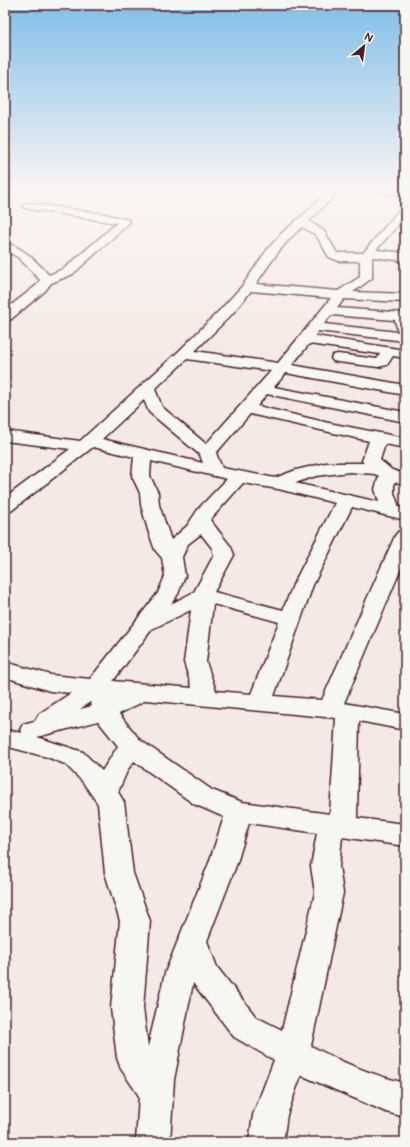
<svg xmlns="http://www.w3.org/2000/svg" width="410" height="1147" font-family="'Balsamiq Sans',sans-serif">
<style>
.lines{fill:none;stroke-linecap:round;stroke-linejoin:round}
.minor-casing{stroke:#4a1f2b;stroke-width:3}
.minor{fill:#f6f6f2;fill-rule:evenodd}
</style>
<rect width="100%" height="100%" fill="#f5e9e5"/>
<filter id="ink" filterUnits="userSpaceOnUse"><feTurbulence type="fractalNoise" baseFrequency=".025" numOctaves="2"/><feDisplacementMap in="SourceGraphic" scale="8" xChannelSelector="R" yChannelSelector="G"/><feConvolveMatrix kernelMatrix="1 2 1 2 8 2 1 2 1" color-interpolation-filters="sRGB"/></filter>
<g filter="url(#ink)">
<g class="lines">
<!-- minor casing -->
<g class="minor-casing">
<path id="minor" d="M329,190H340L309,221L324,231L337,253H363L401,208L405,207V217L376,250L405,253V261L372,257V278L353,292L405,294V302L344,299L337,308L405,313V341L318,331L315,336L405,350V358L393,356L387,365L378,367L338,362L333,361L331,358L333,355L338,354L377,359L380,354L309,344L292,365L405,385V395L286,373L274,387L405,412V422L267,394L257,406L329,423L405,438V448L385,444L380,460L392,470L405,474V484L394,482V493L399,507L405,508V520L352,507L313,585L274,696L322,700L395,536L398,532L405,530V559L344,703L405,714V730L359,721L357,818L405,824V846L342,837L339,866L343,893L311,1046C341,1062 372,1075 405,1083V1117L386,1112L301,1075L287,1115L283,1142H249L253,1115L274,1060L234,1037L193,983L174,1080L170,1142H136L139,1096L121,1069L117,1058L111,1008L120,921L105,873L98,804L82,781L65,764L47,757L5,746V730L22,733L20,730L23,724L35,721L39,714L71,693L50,691L5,677V662L51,675L90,679L158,593L165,576L162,558L155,550L148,530L141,505L140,493L132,476L134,457L93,447L11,511L5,512V498L70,449L5,441V431L80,441L179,351L222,308L243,285L267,250L282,233L308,211ZM302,227L316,235L329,257L339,261H360V277L338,291L256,284C270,263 283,243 302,227ZM251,291L331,298L278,363L195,351L232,314ZM331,315L395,320L398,332L324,324ZM187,359L271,371L206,444L162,407L155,389ZM144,400L149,412L200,455L203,463L102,439ZM250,414L369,441L362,461L364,463H326L296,470L275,478L222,468L216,453ZM151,461L227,479L199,508L187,526L171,540L159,505L158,493L150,476ZM350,472L375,474L379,476L375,489L379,502L295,483L316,476ZM243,483L278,489L335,503L293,585L283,610L214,592L234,555L231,547L210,520ZM201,534L212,548L214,555L194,592L171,604L178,594L185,576L182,557L188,544ZM213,604L279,622L251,694L216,691L206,662ZM191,610L184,662L192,688L113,681L152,629ZM146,700L336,718L330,814L242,802L212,790L140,740L119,714ZM90,702L92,706L80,709ZM98,721L118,746L102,771L83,752L37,737ZM134,761L194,804L224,817L209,863L165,973L148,1047L143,1008L150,921L133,873L124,802L118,792L128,769ZM249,823L317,833L311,866L315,893L282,1030L256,1017L217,967L207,941L237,863Z
M381,190H405V196L386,193Z
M28,203L104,214L129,220L130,222L73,274L51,283L45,291L10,320L5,321V310L37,285L40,280L19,258L5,250V243C25,248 35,261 49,275L65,268L117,223L24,208L23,206L24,204Z"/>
</g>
<!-- minor -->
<use href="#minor" class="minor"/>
</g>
</g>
<!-- sky -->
<linearGradient id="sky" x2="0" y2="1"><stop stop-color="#81bee8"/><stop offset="0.54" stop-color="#faf5f3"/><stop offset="1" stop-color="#faf5f3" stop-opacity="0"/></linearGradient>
<rect width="410" height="351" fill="url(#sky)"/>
<!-- margin -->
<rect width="410" height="1147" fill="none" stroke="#f6f6f2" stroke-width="20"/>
<rect x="10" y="10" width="390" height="1127" fill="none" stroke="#4a1f2b" stroke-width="1.5" filter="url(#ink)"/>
<!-- north arrow -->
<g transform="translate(364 46) rotate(29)" stroke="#f6f6f2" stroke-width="3" paint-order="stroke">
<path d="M0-3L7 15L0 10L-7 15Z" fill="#4a1f2b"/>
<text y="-6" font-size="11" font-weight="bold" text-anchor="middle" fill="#4a1f2b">N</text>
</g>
</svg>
